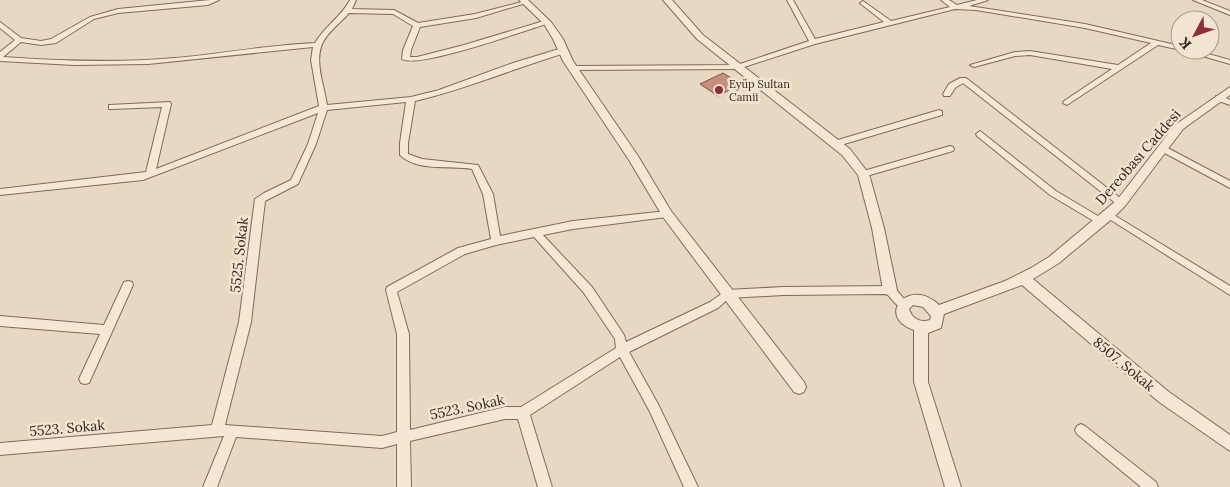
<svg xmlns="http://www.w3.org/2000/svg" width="1230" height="487" font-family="Lora,serif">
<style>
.building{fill:#c4907b;stroke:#7e5243}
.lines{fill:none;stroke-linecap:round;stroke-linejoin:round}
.minor-casing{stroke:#816a5b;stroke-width:2}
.tertiary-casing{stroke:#816a5b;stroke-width:2}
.minor{fill:#f5e7d4;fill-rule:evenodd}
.tertiary{fill:#f5e7d4;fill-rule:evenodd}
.poi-dot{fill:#8a303d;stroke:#f1e4d0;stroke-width:2}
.labels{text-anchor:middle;stroke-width:5;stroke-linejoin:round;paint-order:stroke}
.far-poi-label{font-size:11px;fill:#32251d;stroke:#f1e4d0;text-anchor:start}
.street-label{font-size:14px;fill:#32251d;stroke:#f1e4d0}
</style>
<rect width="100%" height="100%" fill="#e9d8c1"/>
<!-- building -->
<path class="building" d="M723,73L741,84L718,96L700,84Z"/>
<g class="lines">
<!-- minor casing -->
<g class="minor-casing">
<path id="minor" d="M210,0H219L208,5L118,13L94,19L56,43L41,45L21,42L3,57C60,61 118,63 175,58C221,54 268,45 315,43C324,27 341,17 350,0H356L352,9L394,10L418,23L475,14L526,1V3L476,18L420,27L411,50L410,57H417L464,45L547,20L549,21V23C527,30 417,69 402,59L403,50L413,26L393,14L349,13C342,21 333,28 327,36C311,55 324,83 327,105L411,97L439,90L513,63L559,49H565V53C515,68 466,89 415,101L408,143V154L422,159L478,165L493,194L500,236L573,221L667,211L670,212L672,214L667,217L573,229L543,235L592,287L624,335L626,342L710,302L727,290L783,287L890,286L894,287L909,305L908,308C899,311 893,300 887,294L783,295L729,298L718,308L629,352L658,404L698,487H684L650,412L620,357L530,415L552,487H538L518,419H505L410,441L411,487H397V444L382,448L236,437L217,487H203L224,436L0,455V443L212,425L239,322L255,199L264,193L291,180L308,144L318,113L143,180L0,195V189L146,172L162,107L112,109H109V105L170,102L171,104L156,169L319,106L311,60L313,47L148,64L74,65L0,61V52L15,40L0,28V22L21,38L41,41L51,39L90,17L118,9ZM406,102L400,143V155C417,172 450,165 472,169L483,194L491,239L458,248L387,287L386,290L397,334V432L382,436L225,425L251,322L265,201L298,184L316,144L327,110ZM534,237L584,293L615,339L616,348L521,407H505L410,430L409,334L397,292L465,254L496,245Z
M787,0H793L815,39L884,22L861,4L860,3L863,1L891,21L950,7L941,0H949L957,5L977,0H988L969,6L1085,24L1180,46L1181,50L1158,45L1067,105L1063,103L1064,101L1112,69L1030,55L1015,56L974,67L970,65L1015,52L1030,51L1118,65L1151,43L1085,28L976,10L955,9L815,44L738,69L574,70L570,68L574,66L737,65L809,41Z
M1193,0H1202L1230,11V15Z
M1182,50H1194L1230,60V64Z
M960,78H966L1124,201L1126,203L1124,205H1118L963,83L955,88L950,96H944L943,94L949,84Z
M1216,96H1222L1230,100V105L1216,100Z
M939,110L942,111V115L834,147L830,144L831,142Z
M980,131L1056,191L1103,219L1105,221L1103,223H1097L1050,195L977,136L976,134Z
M1162,145L1230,181V188L1159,150L1158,148L1159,146Z
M950,146L953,147L954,149L953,151L863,177L858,174L860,172Z
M1109,212L1230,286V295L1106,217L1104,215Z
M128,281L132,282L133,285L89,383L85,384L81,383L79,379L100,334L0,326V316L104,325L124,282Z
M1081,424L1085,426L1156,482L1158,487H1141L1077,434L1075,430L1077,426Z"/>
</g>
<!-- tertiary casing -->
<g class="tertiary-casing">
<path id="tertiary" d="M519,0H528L551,22L563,39L573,61L638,156L671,211L804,382L806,387L804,392L799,394L794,392L663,217L629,160L563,61L553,39L544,24Z
M663,0H672L703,35L850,149L869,174L884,228L897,290L895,294L890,295L885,294L883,290L872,228L858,175L842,155L697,39Z
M1230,87V95L1183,129L1125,206L1113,218L1059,263L1033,279L1169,392L1230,435V451L1159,402L1022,285L944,314L941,328L928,333V382L961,487H945L914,382V330C874,316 910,276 939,305L1005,281L1031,268L1049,257L1117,200L1175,125ZM913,305L923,307L931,316L930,320C921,323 912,319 909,309Z"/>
</g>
<!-- minor -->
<use href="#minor" class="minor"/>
<!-- tertiary -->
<use href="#tertiary" class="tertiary"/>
</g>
<!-- markers -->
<circle class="poi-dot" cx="719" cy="90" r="5"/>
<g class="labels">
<!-- far-poi labels -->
<g class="far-poi-label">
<text x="729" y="88">Eyüp Sultan<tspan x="729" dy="13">Camii</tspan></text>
</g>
<!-- street labels -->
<g class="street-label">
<text transform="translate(1138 157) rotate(-49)" y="5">Dereobası Caddesi</text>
<text transform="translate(239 255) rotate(-84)" y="5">5525. Sokak</text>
<text transform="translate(1124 364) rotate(40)" y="5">8507. Sokak</text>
<text transform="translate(467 407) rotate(-12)" y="5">5523. Sokak</text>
<text transform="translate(67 428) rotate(-5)" y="5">5523. Sokak</text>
</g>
</g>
<!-- north arrow -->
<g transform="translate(1195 35) rotate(229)"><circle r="24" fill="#f1e4d0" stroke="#a59888"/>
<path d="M0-4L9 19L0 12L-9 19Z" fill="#8a303d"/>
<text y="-8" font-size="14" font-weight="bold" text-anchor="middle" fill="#32251d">K</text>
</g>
</svg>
